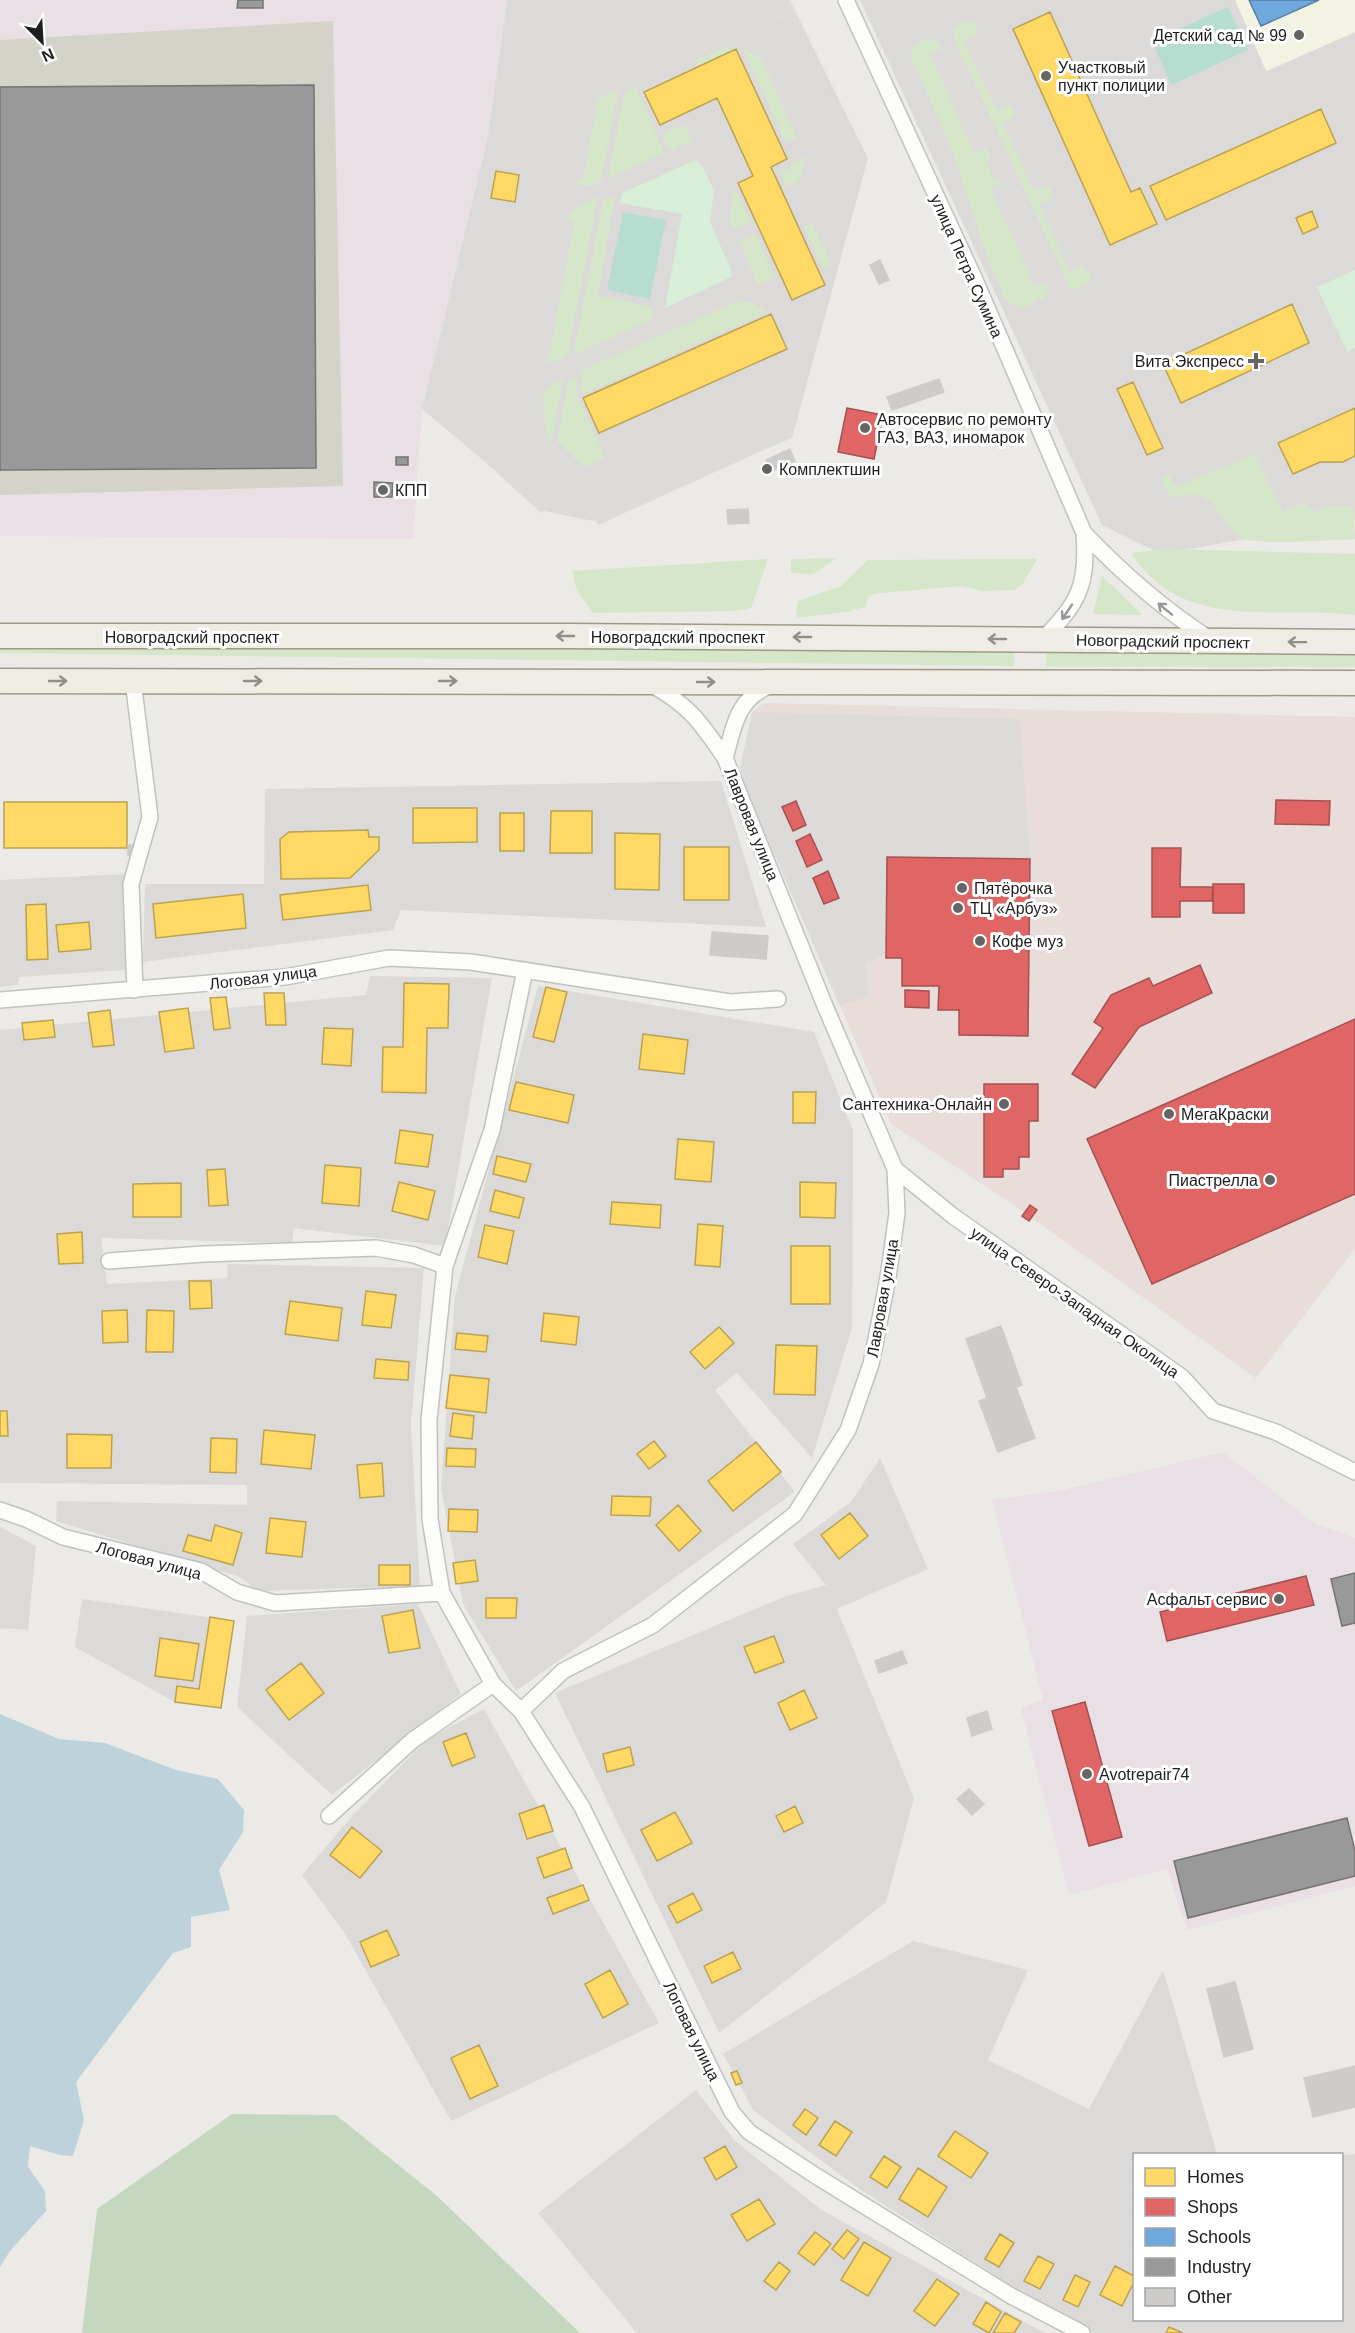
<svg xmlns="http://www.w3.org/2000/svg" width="1355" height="2333" font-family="Arial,sans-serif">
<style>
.residential{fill:#dbdad8}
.commercial{fill:#e8ddda}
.industrial{fill:#e8e0e4}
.education{fill:#f2f3e3}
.construction{fill:#d3d3c9}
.grass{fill:#d6e6c9}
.forest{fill:#c6d7bf}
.park{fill:#d7eed9}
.pitch{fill:#b7ddd0}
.parking{fill:#dcdbda}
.water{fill:#bed2db}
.homes{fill:#ffd966;stroke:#bca150;stroke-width:1.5}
.shops{fill:#e06666;stroke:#a65050;stroke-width:1.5}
.schools{fill:#6fa8dc;stroke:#577fa3;stroke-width:1.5}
.industry{fill:#999;stroke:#747474;stroke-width:1.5}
.building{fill:#ceccca;stroke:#ceccc9;stroke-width:1.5}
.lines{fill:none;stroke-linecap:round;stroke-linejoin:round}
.minor-casing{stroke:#c1c1bf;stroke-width:18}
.primary-casing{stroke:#9f9986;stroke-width:27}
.minor{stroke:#fcfcfb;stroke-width:15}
.primary{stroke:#efece5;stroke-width:24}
.oneway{stroke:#989898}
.oneway2{stroke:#918f8b}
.poi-dot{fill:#666564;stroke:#fff;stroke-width:2}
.labels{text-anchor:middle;stroke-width:6;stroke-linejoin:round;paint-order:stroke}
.poi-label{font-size:16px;fill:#1e1e1e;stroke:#fff;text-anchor:start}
.street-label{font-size:16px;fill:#1e1e1e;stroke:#fff}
</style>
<rect width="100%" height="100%" fill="#ebeae7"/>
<!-- residential -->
<path class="residential" d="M507,0H705L801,23L868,158L792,438L593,521L544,511L422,409L487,140Z
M860,0H1235L1267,71L1355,32V520L1161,554L1102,525Z
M721,781L766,927L401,910L393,930L143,962L145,884H264L265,789Z
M126,874V970L19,977L18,985L0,987V880Z
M370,976L492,978L445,1246L294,1228L292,1243L101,1238L107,1284L227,1278L228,1264L424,1268L411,1424L420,1586L258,1591L240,1577L56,1521L57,1501L247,1505V1485L0,1483V1030L366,995Z
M538,986L814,1032L853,1131L852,1328L812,1458L737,1373L715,1390L795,1492L516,1691L463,1604L441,1488L455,1296Z
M880,1458L928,1569L837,1609L914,1798L886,1902L719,2033L555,1693L786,1596L826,1585L793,1544L851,1502Z
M0,1527L36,1546L28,1630L0,1628Z
M82,1599L234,1621L221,1708L175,1702L75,1647Z
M418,1604L461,1694L332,1795L237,1707L247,1616Z
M484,1709L659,2023L451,2121L344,1932L302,1875L353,1815L427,1739Z
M913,1941L1028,1970L988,2060L1089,2109L1163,1970L1217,2154H1134V2320H1342V2155L1355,2154V2333H1094L1039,2303L861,2190L753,2110L723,2054Z
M696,2090L735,2141L820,2209L1045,2333H637L538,2213Z"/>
<!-- commercial -->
<path class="commercial" d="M764,703L1355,717V1249L1256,1378L1015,1206L891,1124L739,773L752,712Z"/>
<!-- industrial -->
<path class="industrial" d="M0,0H507L487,140L422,409L413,539L0,536Z
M1223,1452L1314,1523L1355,1538V1886L1187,1930L1167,1869L1069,1895L1021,1708L1043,1699L992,1500L1063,1490Z"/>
<!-- education -->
<path class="education" d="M1235,0H1355V32L1266,71Z"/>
<!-- construction -->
<path class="construction" d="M333,21L343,486L0,495V40Z"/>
<!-- grass -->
<path class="grass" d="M967,21L973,22L977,32L974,36L965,40L997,109L1006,105L1012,106L1015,114L1012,118L1003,123L1034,191L1044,187H1049L1052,194L1050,199L1040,205L1070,271L1081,266L1086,268L1091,278L1088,284L1076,289L1070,288L953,36L955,26Z
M927,39L937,41L942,49L930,55L975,154L987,148L991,158L986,161L994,180L1000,178L1002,182L991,188L1036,287L1047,282L1048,290L1045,297L1025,307L1018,308L1006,300L988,259L952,150L911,57L912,47Z
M727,47L746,50L761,58L797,138L786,143L745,53L736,49L698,67L695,60Z
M636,86L664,153L608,178L625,91Z
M618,89L601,181C592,185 586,189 577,183V178H583L598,99Z
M684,124L692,140L670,151L662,135Z
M806,157L799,181L787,187L781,173L791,167L790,164Z
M736,190L751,222L733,229L730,221L733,192Z
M615,195L598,296L653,307L651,320L574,354L603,201Z
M598,197L567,356L551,363L548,361L574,222L567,220L574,208Z
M812,223L831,264L823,268L804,227Z
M756,235L775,277L758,285L740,242Z
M739,300L752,303L767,312L582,395L580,371Z
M576,378L578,398L605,458L584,467L557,441L569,380Z
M563,379L551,441L546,436L542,396L552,384Z
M1254,454L1283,512L1306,502L1313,512L1334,505L1353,506L1355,539C1336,540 1257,545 1245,539C1212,522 1221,483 1174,498C1166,492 1163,486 1162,477L1168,474L1176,487Z
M1165,549L1355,554V615C1287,606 1198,629 1146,572C1141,566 1135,561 1132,553Z
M837,558L813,574L791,573V559Z
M768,559L751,608L734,611L593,613L576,589L573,571Z
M1037,559L1022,585L1014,590L981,591L962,586L880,593L869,596L865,607L846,612L796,618L798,601L841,586L868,560Z
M1102,576L1142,615L1093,614Z
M0,638L1015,648L1014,666L0,653Z
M1046,652L1355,653V667H1046Z"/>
<!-- forest -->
<path class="forest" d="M232,2114L336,2115L437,2196L580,2333H82L97,2209Z"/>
<!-- park -->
<path class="park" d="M696,160L703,167L714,191L710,221L732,273L731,277L665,308L682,214L620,203L622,193Z
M1355,270V348L1347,352L1317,287Z"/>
<!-- pitch -->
<path class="pitch" d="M1228,7L1248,50L1171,85L1152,41Z
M623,212L666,220L650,299L607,290Z"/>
<!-- parking -->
<path class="parking" d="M527,0H562L715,18L722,43L598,99L583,179L545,174L550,147L501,137Z
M705,0H790L801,23Z
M986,31L1018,100L996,110L964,41Z
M953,44L998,143L975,154L930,55Z
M806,57L835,119L822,125L793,63Z
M1024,113L1055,181L1034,191L1003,123Z
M1013,177L1059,276L1035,287L990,188Z
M1061,194L1092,261L1070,271L1039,204Z
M538,216L574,221L542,396L546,436L582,473L541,513L447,427L484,230L533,237Z
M803,390L792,437L598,525L592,513L611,477Z
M752,712L1020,719L1030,859L887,857L886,958L884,955L866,963L868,996L840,1006L739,773Z"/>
<!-- water -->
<path class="water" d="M0,1714L59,1739L105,1743L176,1770L218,1779L244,1810L243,1832L219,1870L230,1910L191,1917V1947L173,1953L76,2082L84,2120L73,2156L59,2155L30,2146L28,2167L45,2191L46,2211L10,2251L0,2267Z"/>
<!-- homes -->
<path class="homes" d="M1050,12L1131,192L1140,188L1157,224L1110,245L1013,29Z
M736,49L787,159L771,167L825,285L792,300L738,183L753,176L717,98L660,125L644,92Z
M1321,109L1336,143L1166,220L1150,186Z
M496,171L519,175L515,202L491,198Z
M1312,211L1318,227L1303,234L1296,218Z
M1292,304L1309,343L1181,403L1163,364Z
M771,314L787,349L599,433L583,398Z
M1133,382L1163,448L1147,455L1117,389Z
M1355,408V456L1343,462H1320L1293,474L1278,443Z
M4,802H127V848H4Z
M413,808H477V842L413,843Z
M551,811H592V853H550Z
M500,813H524V851H500Z
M368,830L369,837H379V850L350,878L281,879L280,839L289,832Z
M615,833L660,834L659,890L615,889Z
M684,847H729V900H684Z
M368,885L371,910L283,920L280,895Z
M243,894L246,928L156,938L153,904Z
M46,904L48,959L27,960L26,905Z
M89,922L91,949L59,952L56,925Z
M404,983L449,984L448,1028H427L426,1093L382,1092L383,1047H403Z
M546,987L567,992L554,1042L533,1037Z
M264,993H284L286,1025H266Z
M226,997L230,1028L214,1030L210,998Z
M188,1008L194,1048L165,1052L159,1012Z
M110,1010L114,1045L93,1047L88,1013Z
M53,1020L55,1037L24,1040L22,1023Z
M324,1028L353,1029L351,1066L322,1064Z
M643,1034L688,1040L684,1074L639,1069Z
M516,1082L574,1095L568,1123L509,1110Z
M793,1092H816L815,1123H793Z
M400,1130L433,1135L428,1167L395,1163Z
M678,1139L714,1142L711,1182L675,1179Z
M497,1156L531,1164L526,1182L493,1174Z
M325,1165L361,1168L359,1206L322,1203Z
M225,1169L228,1205L209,1206L207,1170Z
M399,1182L435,1191L428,1220L392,1211Z
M800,1182L836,1183L835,1218L800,1217Z
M181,1183V1217H133V1184Z
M495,1190L524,1198L519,1218L490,1211Z
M612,1202L661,1205L660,1228L610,1224Z
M698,1224L723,1226L720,1267L695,1265Z
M485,1225L514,1231L507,1264L478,1257Z
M82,1232L83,1263L59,1264L57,1234Z
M791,1246H830V1304H791Z
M189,1281H211L212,1308L190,1309Z
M366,1291L396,1295L391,1328L362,1325Z
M290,1301L342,1308L338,1341L285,1334Z
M127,1310L128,1342L103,1343L102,1311Z
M147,1310L174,1311L173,1352H146Z
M544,1313L579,1317L576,1345L541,1341Z
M719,1327L734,1343L705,1369L690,1352Z
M457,1333L488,1336L486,1352L455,1349Z
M776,1345L817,1346L815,1395L774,1394Z
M376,1359L409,1362L408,1380L374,1378Z
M450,1375L489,1379L486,1413L446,1408Z
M0,1411H7L8,1436H0Z
M453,1413L474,1416L472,1439L450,1436Z
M264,1430L315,1435L311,1469L261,1464Z
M67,1434L112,1435L111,1468H67Z
M211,1438L237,1439L236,1473L210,1472Z
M654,1441L666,1456L649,1469L637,1454Z
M756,1442L781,1472L733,1511L708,1481Z
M447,1448L476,1449L475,1467L446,1466Z
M382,1463L384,1496L360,1498L357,1465Z
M612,1496L651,1497L650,1516L611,1515Z
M678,1505L701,1531L679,1551L656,1525Z
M449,1509L478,1510L477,1532L448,1531Z
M850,1513L868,1536L839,1559L821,1535Z
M270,1518L306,1522L302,1557L266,1553Z
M215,1525L242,1533L233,1565L183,1551L188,1535L211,1541Z
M475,1560L478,1581L456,1584L453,1563Z
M379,1565H410V1585H379Z
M486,1598H517L516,1618H486Z
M413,1610L420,1648L389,1653L382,1616Z
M210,1617L234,1621L221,1708L175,1702L177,1686L199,1689Z
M774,1636L784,1662L755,1673L744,1647Z
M160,1638L199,1644L193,1681L155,1676Z
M301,1663L324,1693L289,1720L266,1690Z
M804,1690L817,1718L790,1730L778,1703Z
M466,1733L475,1757L452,1766L443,1742Z
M630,1747L634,1765L607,1772L603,1754Z
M544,1805L553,1831L527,1839L519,1814Z
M795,1806L803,1823L784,1832L776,1816Z
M675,1812L692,1843L657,1861L641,1830Z
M352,1827L382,1851L360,1878L330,1855Z
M565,1848L572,1868L544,1878L537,1858Z
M583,1885L589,1900L553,1914L547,1898Z
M693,1893L702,1910L677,1923L668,1906Z
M387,1930L399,1955L371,1967L360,1942Z
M733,1952L741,1969L712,1983L704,1966Z
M610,1970L628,2004L603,2018L585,1984Z
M479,2045L498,2086L470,2099L451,2058Z
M737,2071L742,2083L736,2085L731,2073Z
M805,2109L818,2118L806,2135L793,2125Z
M835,2121L852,2132L836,2156L819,2145Z
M955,2131L988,2153L971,2178L938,2156Z
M725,2146L737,2167L716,2180L704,2158Z
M884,2156L901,2167L887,2188L870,2177Z
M918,2168L947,2187L928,2217L899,2199Z
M759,2199L775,2224L747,2241L731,2215Z
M847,2230L859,2239L844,2259L832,2249Z
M815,2232L831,2244L814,2265L798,2253Z
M1000,2234L1014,2243L999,2267L985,2259Z
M864,2242L891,2258L868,2296L841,2280Z
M1038,2256L1054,2264L1040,2289L1024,2281Z
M779,2262L790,2271L776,2290L764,2281Z
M1115,2266L1134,2276V2282L1122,2306L1100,2295Z
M1075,2275L1090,2282L1078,2307L1063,2300Z
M937,2279L959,2294L935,2326L914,2311Z
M986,2302L1001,2312L989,2333L973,2324Z
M1005,2313L1021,2322L1014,2333H993Z
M1169,2327L1183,2333H1166Z"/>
<!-- shops -->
<path class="shops" d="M847,408L883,415L874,459L838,452Z
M1276,800L1330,801L1329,825L1275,824Z
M796,801L806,825L793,831L782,807Z
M810,834L822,860L807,867L796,841Z
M1152,848H1181L1180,887H1213L1212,901H1180V917H1152Z
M887,857L1030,859L1028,1036L959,1035V1010H938L939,986H902V958H886Z
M828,871L839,898L824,904L813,878Z
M1213,884H1244V913H1213Z
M1200,965L1212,993L1139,1027L1095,1088L1072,1074L1103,1028L1094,1022L1111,995L1149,978L1153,986Z
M905,990L929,991V1008L905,1007Z
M1355,1019V1194L1152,1284L1087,1139Z
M984,1084H1038V1121H1029V1157H1019V1169H1003V1177H984Z
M1030,1205L1037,1210L1029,1221L1022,1216Z
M1306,1576L1314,1605L1167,1641L1160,1612Z
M1085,1702L1122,1837L1089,1846L1052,1711Z"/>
<!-- schools -->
<path class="schools" d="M1249,0H1319L1261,26Z"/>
<!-- industry -->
<path class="industry" d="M238,0H263V8H237Z
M314,85L316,468L0,470V87Z
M396,457H408V465H396Z
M374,482L393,483L392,497H374Z
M1355,1573V1623L1342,1626L1331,1579Z
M1347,1818L1355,1851V1876L1188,1918L1174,1861Z"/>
<!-- building -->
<path class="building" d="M880,260L889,280L879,284L870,265Z
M939,379L944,392L892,410L887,397Z
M790,449L795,461L771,471L766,460Z
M748,509L749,523L728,524L727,510Z
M128,845H139L138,855H128Z
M712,932L768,936L766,959L710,955Z
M1001,1326L1022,1385L1016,1387L1035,1438L998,1452L979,1401L987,1398L966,1339Z
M902,1651L907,1663L879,1673L875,1661Z
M987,1711L992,1729L972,1736L967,1718Z
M969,1789L984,1804L972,1815L957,1799Z
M1235,1982L1253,2049L1224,2057L1207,1989Z
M1355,2066V2107L1313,2117L1304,2078Z"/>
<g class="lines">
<!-- minor casing -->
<g class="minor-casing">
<path id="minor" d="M846,0L976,282L1084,533
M1043,639C1079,602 1088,586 1084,533C1123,574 1163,609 1211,640
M133,681L150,817L131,884L135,990
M652,685C690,706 701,723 725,758C734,727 736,700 769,686
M525,970L492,1130L445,1266L429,1420L430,1519L442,1593L493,1684L521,1711L582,1807L732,2112L749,2132L816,2176L1013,2297L1082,2333
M0,1000L285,977L389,958L471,962L730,1002L778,999
M895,1169L953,1216L1182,1377L1213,1411L1276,1432L1355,1472
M109,1261L203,1254L376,1248L414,1255L445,1266
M0,1510L26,1519L63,1537L201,1571L237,1592L275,1603L442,1593
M521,1711L563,1671L653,1625L795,1514L848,1430L871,1364L888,1278L897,1213L895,1169L825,1006L725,758
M329,1816L413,1740L493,1684"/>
</g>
<!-- primary casing -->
<g class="primary-casing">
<path id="primary" d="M0,636H567L1355,642
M0,681L1355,683"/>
</g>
<!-- minor -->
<use href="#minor" class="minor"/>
<!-- primary -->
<use href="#primary" class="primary"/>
</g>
<!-- one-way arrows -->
<defs><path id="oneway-shaft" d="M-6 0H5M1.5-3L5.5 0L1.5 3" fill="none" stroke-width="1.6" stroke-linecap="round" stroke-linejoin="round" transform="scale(1.5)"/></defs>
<g class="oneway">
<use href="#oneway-shaft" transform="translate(1165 609) rotate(-141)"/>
<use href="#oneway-shaft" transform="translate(1067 612) rotate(124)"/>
</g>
<g class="oneway2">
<use href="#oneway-shaft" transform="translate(565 636) rotate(-180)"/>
<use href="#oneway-shaft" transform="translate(802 637) rotate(-180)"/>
<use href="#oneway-shaft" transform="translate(997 639) rotate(-180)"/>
<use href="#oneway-shaft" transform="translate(1297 642) rotate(-179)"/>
<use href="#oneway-shaft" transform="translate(58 681)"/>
<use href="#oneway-shaft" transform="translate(253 681)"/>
<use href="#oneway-shaft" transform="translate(448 681)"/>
<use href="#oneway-shaft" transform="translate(706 682)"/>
</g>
<!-- markers -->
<g class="poi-dot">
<circle cx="1299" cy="35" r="6"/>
<circle cx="1046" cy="76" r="6"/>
<path d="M1253 352h6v6h6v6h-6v6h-6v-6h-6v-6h6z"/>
<circle cx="865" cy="428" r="6"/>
<circle cx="767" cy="469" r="6"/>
<circle cx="383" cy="490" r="6"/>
<circle cx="962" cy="888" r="6"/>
<circle cx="958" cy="908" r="6"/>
<circle cx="980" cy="941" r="6"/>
<circle cx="1004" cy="1104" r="6"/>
<circle cx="1169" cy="1114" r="6"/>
<circle cx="1270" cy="1180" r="6"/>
<circle cx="1279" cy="1599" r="6"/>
<circle cx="1087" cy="1774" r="6"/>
</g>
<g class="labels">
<!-- poi labels -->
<g class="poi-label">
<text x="1287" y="41" text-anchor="end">Детский сад № 99</text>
<text x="1058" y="73">Участковый<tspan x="1058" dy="18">пункт полиции</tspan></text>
<text x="1244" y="367" text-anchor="end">Вита Экспресс</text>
<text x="877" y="425">Автосервис по ремонту<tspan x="877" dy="18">ГАЗ, ВАЗ, иномарок</tspan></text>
<text x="779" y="475">Комплектшин</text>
<text x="395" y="496">КПП</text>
<text x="974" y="894">Пятёрочка</text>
<text x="970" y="914">ТЦ «Арбуз»</text>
<text x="992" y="947">Кофе муз</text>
<text x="992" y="1110" text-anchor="end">Сантехника-Онлайн</text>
<text x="1181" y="1120">МегаКраски</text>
<text x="1258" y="1186" text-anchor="end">Пиастрелла</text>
<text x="1267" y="1605" text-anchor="end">Асфальт сервис</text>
<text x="1099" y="1780">Avotrepair74</text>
</g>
<!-- street labels -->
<g class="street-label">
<text transform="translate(967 266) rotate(66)" y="6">улица Петра Сумина</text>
<text x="192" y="643">Новоградский проспект</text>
<text x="678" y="643">Новоградский проспект</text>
<text transform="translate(1163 641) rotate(1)" y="6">Новоградский проспект</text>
<text transform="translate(752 824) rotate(68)" y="6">Лавровая улица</text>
<text transform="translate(263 977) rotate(-7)" y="6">Логовая улица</text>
<text transform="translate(882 1298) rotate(-80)" y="6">Лавровая улица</text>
<text transform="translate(1075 1302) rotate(35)" y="6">улица Северо-Западная Околица</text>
<text transform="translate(149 1560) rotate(15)" y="6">Логовая улица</text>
<text transform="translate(692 2031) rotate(64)" y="6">Логовая улица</text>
</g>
</g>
<!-- legend -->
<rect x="1133" y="2153" width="210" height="168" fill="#ffffff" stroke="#a5a5a5" stroke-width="1.5"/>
<rect x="1145" y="2168" width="30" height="18" fill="#ffd966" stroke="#a5a5a5" stroke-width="1.5"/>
<text x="1187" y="2183" font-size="18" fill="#1e1e1e">Homes</text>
<rect x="1145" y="2198" width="30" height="18" fill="#e06666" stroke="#a5a5a5" stroke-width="1.5"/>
<text x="1187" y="2213" font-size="18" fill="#1e1e1e">Shops</text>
<rect x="1145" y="2228" width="30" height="18" fill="#6fa8dc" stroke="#a5a5a5" stroke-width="1.5"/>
<text x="1187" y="2243" font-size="18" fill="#1e1e1e">Schools</text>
<rect x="1145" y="2258" width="30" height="18" fill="#999999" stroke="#a5a5a5" stroke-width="1.5"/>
<text x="1187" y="2273" font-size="18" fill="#1e1e1e">Industry</text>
<rect x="1145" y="2288" width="30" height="18" fill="#ceccca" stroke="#a5a5a5" stroke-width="1.5"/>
<text x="1187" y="2303" font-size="18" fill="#1e1e1e">Other</text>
<!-- north arrow -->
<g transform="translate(42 42) rotate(156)" stroke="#ffffff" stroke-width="4.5" paint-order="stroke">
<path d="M0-4.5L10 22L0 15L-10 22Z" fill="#1e1e1e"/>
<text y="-9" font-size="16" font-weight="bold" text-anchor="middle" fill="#1e1e1e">N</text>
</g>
</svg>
